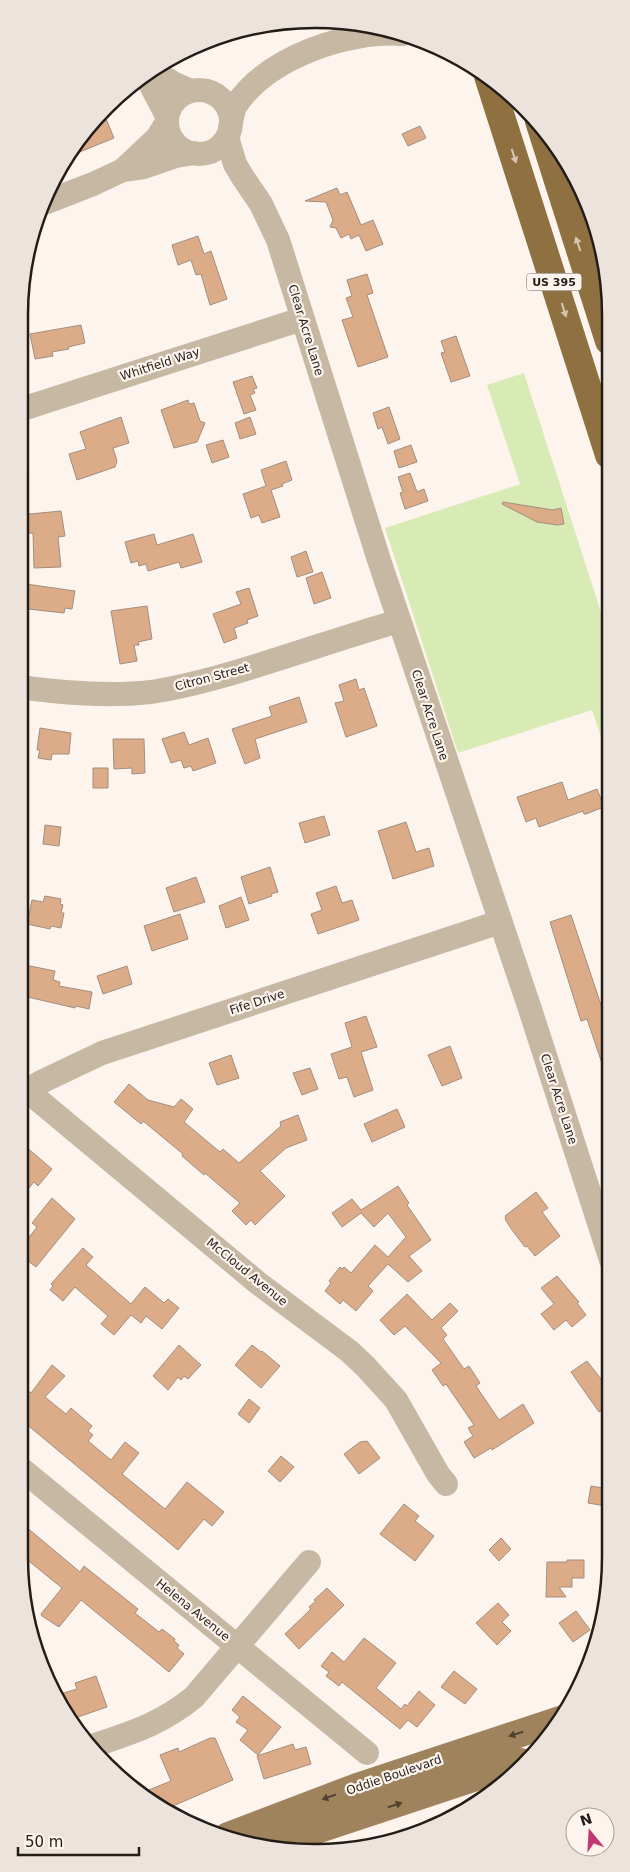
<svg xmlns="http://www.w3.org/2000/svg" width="630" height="1872" font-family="'DejaVu Sans',sans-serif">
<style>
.green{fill:#d9ebb5}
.building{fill:#dcac88;stroke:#a28e7f}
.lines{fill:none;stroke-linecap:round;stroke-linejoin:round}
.minor{stroke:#c7b8a3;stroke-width:24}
.major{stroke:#9e835c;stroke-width:28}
.highway{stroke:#8e7041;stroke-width:28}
.oneway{fill:#d6c6b1}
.oneway2{fill:#4f412f}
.labels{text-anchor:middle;stroke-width:4.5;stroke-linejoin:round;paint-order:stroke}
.shield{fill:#fdf4ee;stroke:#655e58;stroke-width:1}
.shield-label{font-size:11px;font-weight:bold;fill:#241d17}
.street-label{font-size:12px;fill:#241d17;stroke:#fdf4ee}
.rim{fill:none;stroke:#241d17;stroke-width:2.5}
</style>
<rect width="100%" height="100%" fill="#fdf4ee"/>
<!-- green -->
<path class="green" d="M524,373L609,637L610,763L592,710L458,753L385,528L520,484L487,385Z"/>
<!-- building -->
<path class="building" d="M104,114L114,138L70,156L80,135Z
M420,126L426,138L408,146L402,134Z
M337,188L340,195L347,192L361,225L373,220L383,244L366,251L359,235L351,239L349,234L341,238L336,228L330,227L333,220L326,202L305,201Z
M198,236L204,254L211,251L227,299L210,305L201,274L196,275L191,260L178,265L172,245Z
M367,274L373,293L367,295L388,357L358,367L342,320L353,317L346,298L352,296L347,280Z
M81,325L85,343L68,347L69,349L52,352L53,356L35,359L30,334Z
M456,336L470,376L451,382L441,353L445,352L441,341Z
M252,376L257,388L253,389L255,393L250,395L256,410L244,414L233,382Z
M188,400L189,404L194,403L200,421L205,423L197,442L174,448L161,410Z
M389,407L400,439L388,444L382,427L378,429L373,413Z
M121,417L129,443L113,448L117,461L115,467L77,480L69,454L86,449L80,432Z
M250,417L256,434L240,439L235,423Z
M223,440L229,457L212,463L206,445Z
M411,445L417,462L399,468L394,451Z
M286,461L292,480L282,484L283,486L271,490L280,517L262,523L259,515L251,518L243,494L266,486L261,470Z
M410,473L417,492L424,489L428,501L405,509L400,493L403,492L398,477Z
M503,502L553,510L561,508L564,524L557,525L537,522L502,504Z
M61,511L65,536L58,537L61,567L34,568L33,533L21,534L19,515Z
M154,534L157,545L193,534L202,562L181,568L179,562L148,571L146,564L139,566L138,561L131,563L125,542Z
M306,551L313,572L297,577L291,557Z
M322,572L331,598L314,604L306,578Z
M19,583L75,591L72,609L65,608L64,613L19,608Z
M249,588L258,616L247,620L248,623L234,628L237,638L224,643L213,614L241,604L236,592Z
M147,606L152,639L138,642L139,645H134L137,661L120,664L111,611Z
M356,679L359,690L364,688L377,726L346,737L335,703L344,701L339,685Z
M299,697L307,722L255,739L260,758L245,764L232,729L272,716L269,707Z
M40,728L71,733L69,754H52L51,760L38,758L40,750H37Z
M184,732L189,745L208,738L216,763L193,771L191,766L184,768L181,760L171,763L162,739Z
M113,739H144L145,773L132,774V768L114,769Z
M93,768H108V788H93Z
M562,782L568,800L597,789L604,807L586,814H584L583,811L539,827L536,818L526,822L517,797Z
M324,816L330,835L305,843L299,823Z
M406,822L416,852L429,848L434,866L393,879L378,831Z
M45,825L61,827L59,846L43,844Z
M270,867L278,892L271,894L272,896L249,904L241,877Z
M196,877L205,902L174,912L166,888Z
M336,886L342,903L352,900L359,920L318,934L311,914L322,910L316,893Z
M45,896L61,899L60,904L63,905L61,913H64L61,928L51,926L50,929L27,924L32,900L43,902Z
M241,897L249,920L226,928L219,906Z
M180,914L188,939L152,951L144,926Z
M571,915L608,1026L610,1025V1080L608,1081L587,1019L581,1021L550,922Z
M25,965L55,971L53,980L60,982L59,986L92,992L89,1009L76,1006L75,1008L19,995L21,986H19V967L25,968Z
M127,966L132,984L103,994L97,976Z
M366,1016L377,1047L361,1052L373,1090L354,1097L347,1077L339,1079L331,1054L352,1047L345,1023Z
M450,1046L462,1078L442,1086L428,1055Z
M231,1055L239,1078L217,1085L209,1063Z
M310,1068L318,1089L302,1095L293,1073Z
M129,1084L148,1100L174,1107L181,1099L193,1109L184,1122L220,1152L223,1149L239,1163L281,1126L280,1122L298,1115L307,1140L286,1148L260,1171L285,1196L255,1225L251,1220L246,1225L232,1211L240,1203L205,1173L204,1175L182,1156L183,1154L143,1121L141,1124L114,1102Z
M397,1109L405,1127L372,1142L364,1124Z
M19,1141L52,1169L38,1186L34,1182L19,1200Z
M398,1186L409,1203L407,1205L431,1240L409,1256L422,1271L408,1282L388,1264L368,1286L373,1291L356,1311L343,1300L340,1304L325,1291L331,1283L329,1281L340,1267L342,1269L344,1267L351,1273L375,1245L388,1257L406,1237L388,1213L374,1227L361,1213L342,1227L332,1213L352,1199L361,1210Z
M536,1192L548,1208L542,1212L560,1236L535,1256L527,1246L525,1247L512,1230L505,1219L506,1218L505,1216Z
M52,1198L75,1219L36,1267L19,1254V1250L37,1227L32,1223Z
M83,1248L93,1257L86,1265L131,1304L145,1287L164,1303L168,1299L179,1308L162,1329L146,1316L141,1323L131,1315L114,1335L101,1324L108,1316L75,1287L63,1301L50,1290L53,1286L51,1284Z
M557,1276L579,1302L577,1303L586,1315L572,1327L566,1320L554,1330L541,1314L554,1304L541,1288Z
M407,1294L432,1320L450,1303L458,1311L441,1328L447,1335L443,1339L464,1369L469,1366L480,1383L476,1386L499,1420L523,1404L534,1423L492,1450L491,1448L474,1458L464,1442L473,1436L468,1428L474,1425L446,1384L443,1386L432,1370L441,1363L405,1326L394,1335L380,1320Z
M179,1345L201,1365L188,1379L184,1376L181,1380L178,1377L168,1390L153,1376Z
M252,1345L261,1352L262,1351L280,1366L261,1388L235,1365Z
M587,1361L608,1388L605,1390L611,1398V1403L599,1412L571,1372Z
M52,1365L65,1376L45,1397L66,1414L71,1408L92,1426L88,1431L93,1435L88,1441L111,1460L125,1442L139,1453L122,1474L165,1509L187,1482L224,1512L212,1526L204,1519L178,1550L19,1418V1383L31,1393Z
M249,1399L260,1408L249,1423L238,1414Z
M367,1441L380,1458L359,1474L344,1454L360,1442Z
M281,1456L294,1467L280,1482L268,1471Z
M591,1486L609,1489L606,1506L588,1503Z
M404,1504L419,1516L415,1521L434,1536L415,1561L380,1534Z
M19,1521L80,1572L84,1566L138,1609L135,1613L159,1632L162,1629L175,1639L174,1641L179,1645L177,1648L184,1654L169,1672L81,1600L59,1627L42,1616L41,1614L62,1588L19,1553Z
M501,1538L511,1549L499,1561L489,1550Z
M567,1560H584V1578H572V1587H559L566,1597H546L547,1562H567Z
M327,1588L344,1605L299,1649L285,1634L311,1609L309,1607L316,1601L314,1600Z
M498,1603L509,1615L502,1622L511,1631L497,1645L476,1623Z
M576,1611L590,1630L573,1642L559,1623Z
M364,1638L396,1663L376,1688L401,1709L405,1704L407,1706L419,1691L435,1705L417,1727L408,1720L400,1729L342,1682L339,1686L326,1676L329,1672L321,1666L332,1652L344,1662Z
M454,1671L477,1689L465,1704L441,1687Z
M96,1676L107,1707L72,1719L57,1695L77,1689L75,1683Z
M243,1696L281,1727L258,1755L240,1740L248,1730L236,1722L240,1717L232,1710Z
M210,1738H215L233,1780L166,1809L144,1792L171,1781L160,1755L178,1748L179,1752Z
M293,1744L295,1750L306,1747L311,1764L264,1779L257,1756Z"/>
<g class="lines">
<!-- minor -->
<path class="minor" d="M153,71L175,84L191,91
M146,76L167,116
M167 122a32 32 0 1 1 64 0a32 32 0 1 1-64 0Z
M230,128C232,120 232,112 236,105C268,57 348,30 403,34
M227,137L235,164L242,176L261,204L278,240L379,560L530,1009L611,1260
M123,170L157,138L167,122
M47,202L93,184L123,170L144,167L176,156L194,153
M19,410L302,319
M19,687C63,693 107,697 151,692C190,686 228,675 265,663C310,649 354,634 399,621
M19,1084L258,1283L349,1351L365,1366L396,1400L438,1474L446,1484
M19,1095L41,1082L102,1053L500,922
M19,1467L367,1753
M89,1747C130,1733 160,1725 194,1697L309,1562"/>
<!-- major -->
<path class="major" d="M228,1836L357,1787L563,1719
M265,1847L521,1762"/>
<!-- highway -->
<path class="highway" d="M488,76L609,455
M539,121L609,341"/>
</g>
<!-- one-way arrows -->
<defs><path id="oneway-solid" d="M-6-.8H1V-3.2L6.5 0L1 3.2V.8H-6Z" transform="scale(1.25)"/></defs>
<g class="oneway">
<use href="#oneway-solid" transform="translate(514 156) rotate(72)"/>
<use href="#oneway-solid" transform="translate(578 244) rotate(-108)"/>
<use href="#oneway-solid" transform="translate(564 310) rotate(72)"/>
</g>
<g class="oneway2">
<use href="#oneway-solid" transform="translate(516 1734) rotate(162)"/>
<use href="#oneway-solid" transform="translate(329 1797) rotate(160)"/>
<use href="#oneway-solid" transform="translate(395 1805) rotate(-18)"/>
</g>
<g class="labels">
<!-- shield labels -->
<rect class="shield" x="526.5" y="273.5" width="55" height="17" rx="4"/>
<g class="shield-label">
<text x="554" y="286">US 395</text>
</g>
<!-- street labels -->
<g class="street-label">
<text transform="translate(306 330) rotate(73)" y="4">Clear Acre Lane</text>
<text transform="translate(160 364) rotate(-18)" y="4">Whitfield Way</text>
<text transform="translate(212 677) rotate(-15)" y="4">Citron Street</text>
<text transform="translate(430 715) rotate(72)" y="4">Clear Acre Lane</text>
<text transform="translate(257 1002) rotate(-18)" y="4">Fife Drive</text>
<text transform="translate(559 1099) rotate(72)" y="4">Clear Acre Lane</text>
<text transform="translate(247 1272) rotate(39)" y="4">McCloud Avenue</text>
<text transform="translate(193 1610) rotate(39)" y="4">Helena Avenue</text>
<text transform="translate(394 1775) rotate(-19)" y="4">Oddie Boulevard</text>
</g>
</g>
<!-- crop -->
<path d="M0 0H630V1872H0ZM315 28H315A287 287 0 0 1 602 315V1557A287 287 0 0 1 315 1844H315A287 287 0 0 1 28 1557V315A287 287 0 0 1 315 28Z" fill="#ece3dd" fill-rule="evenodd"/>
<path class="rim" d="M315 28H315A287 287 0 0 1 602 315V1557A287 287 0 0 1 315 1844H315A287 287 0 0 1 28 1557V315A287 287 0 0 1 315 28Z"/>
<!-- north arrow -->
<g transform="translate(590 1832) rotate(342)"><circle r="24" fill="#fdf4ee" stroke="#a69e98"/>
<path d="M0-4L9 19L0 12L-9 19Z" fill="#c13770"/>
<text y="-8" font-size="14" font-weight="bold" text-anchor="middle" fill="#241d17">N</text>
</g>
<!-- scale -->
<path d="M18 1847v8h121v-8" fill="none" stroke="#241d17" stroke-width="2.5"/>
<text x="25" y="1847" font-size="15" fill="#241d17" stroke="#fdf4ee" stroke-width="4" paint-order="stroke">50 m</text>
</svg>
